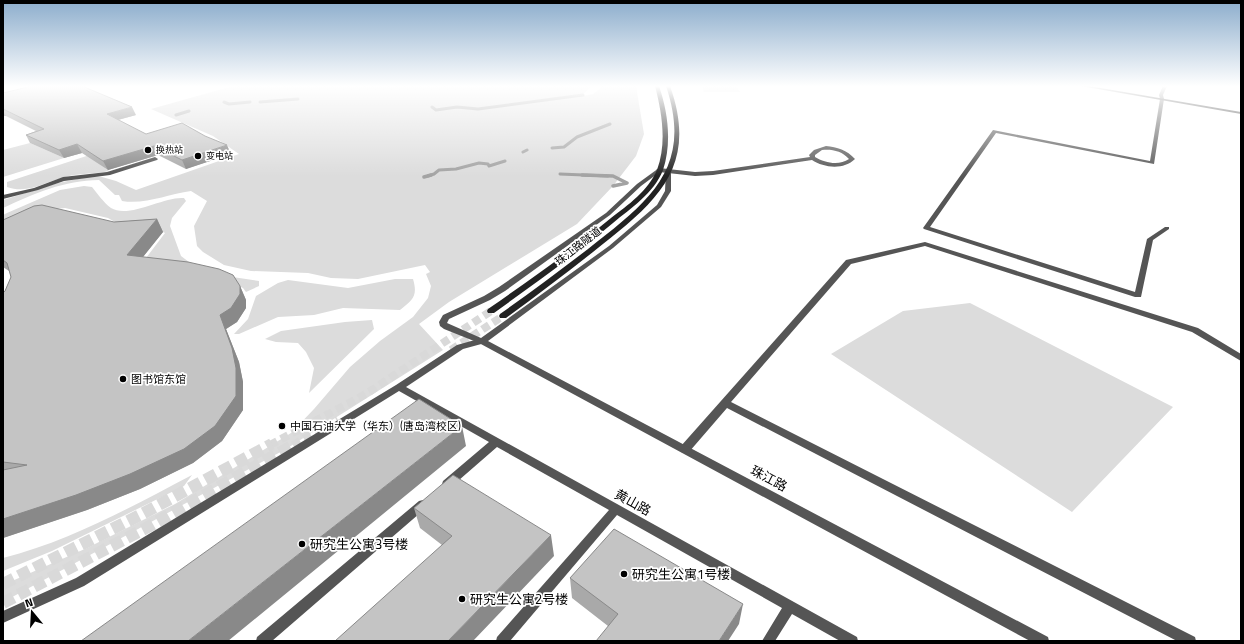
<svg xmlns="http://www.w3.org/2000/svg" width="1244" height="644" font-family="'Titillium Web','Noto Sans SC',sans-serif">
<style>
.green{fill:#dcdcdc}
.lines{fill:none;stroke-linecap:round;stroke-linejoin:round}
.stream-far1{stroke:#a3a3a3;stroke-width:3}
.stream{stroke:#a3a3a3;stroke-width:3.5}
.secondary-tunnel-far1{stroke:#d9d9d9;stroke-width:8;stroke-dasharray:8 4.5;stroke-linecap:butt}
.secondary-tunnel{stroke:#d9d9d9;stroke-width:12;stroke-dasharray:12 5.5;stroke-linecap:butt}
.minor{fill:#555;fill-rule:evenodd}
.tertiary{fill:#555;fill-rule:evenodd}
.secondary{fill:#222;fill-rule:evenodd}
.wall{fill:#a9a9a9}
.shaded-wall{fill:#898989}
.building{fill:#c4c4c4;stroke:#898989}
.poi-dot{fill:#000;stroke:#fff;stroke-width:1.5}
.labels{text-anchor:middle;stroke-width:3.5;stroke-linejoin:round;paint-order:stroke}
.far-poi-label{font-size:9px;fill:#000;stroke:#fff;text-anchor:start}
.street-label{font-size:11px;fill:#000;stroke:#fff}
.poi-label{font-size:11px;fill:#000;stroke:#fff;text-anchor:start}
.near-street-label{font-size:13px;fill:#000;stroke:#fff}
.near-poi-label{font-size:13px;fill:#000;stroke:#fff;text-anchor:start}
</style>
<rect width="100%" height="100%" fill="#fff"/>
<!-- green -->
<path class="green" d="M233,86H592L583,94V96L593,94L601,88V86H636L644,134L636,156L613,186L577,224L449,302L419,324L443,350L286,449L3,602V585L87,548L175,504L291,433L314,409L350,367L380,341L413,317L428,298L431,286L426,274L430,272L425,265L358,279L331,278L308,273L251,271L224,265L203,252L197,246L194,226L207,201L191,191C168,194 145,205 122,201L119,195H115L99,180C65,180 33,194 3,208V200L58,183L92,176L102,177L116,181L136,190L239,154L213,136L151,109Z
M702,86H736L740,92H704Z
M166,130L94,160L109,171C96,174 82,173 69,176C48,180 29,195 7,187V182Z
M30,143L64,158L3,177V150Z
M84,186L92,187C98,194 103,202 111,208C129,219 164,196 184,198L186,201L172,218L170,226L181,256L193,265L226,276L259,281V286L246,292L243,288L231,282L146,258L165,233L161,231L115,222L108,218L65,208L46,210L3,227V215L7,213L60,190Z
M395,279H413C418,296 413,300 400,310L343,308L314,315L278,317L239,334H234L248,319L256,296L278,283L288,280L348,288Z
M970,303L1173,407L1072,512L831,354L903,311Z
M372,320L374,329L309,393L314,368L306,352L298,343L276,342L265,339L281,331L345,322Z
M192,475L184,486L52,551L3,571V558C70,541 131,507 192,475Z"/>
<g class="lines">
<!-- stream-far1 -->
<path class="stream-far1" d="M224,102L229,104L250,102
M260,102L298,99
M432,107L436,110L457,107L478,109L583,95
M176,115L189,111
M552,148L564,147L577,137L610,124
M523,152L527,150
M560,174L608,176
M428,176L434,174L439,170L456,169L479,163L488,164L489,166L505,161"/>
<!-- stream -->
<path class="stream" d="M582,175L613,176L627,183L613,186
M424,177L431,175"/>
<!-- secondary-tunnel-far1 -->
<path class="secondary-tunnel-far1" d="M451,350L503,316
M270,445L366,394L491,311
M293,445L338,420"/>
<!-- secondary-tunnel -->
<path class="secondary-tunnel" d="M3,584L142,514L272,444
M3,603L148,527L295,444"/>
<!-- minor -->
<path class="minor" d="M1162,98L1164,99L1154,164L996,133L930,227L1135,292L1147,239L1165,227H1169V229L1153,240L1141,297H1135L924,229L923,228L993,130L1150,161L1160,99Z
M826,146C837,147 847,150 855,159C844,170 824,168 812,160L713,175L695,176L659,172L656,170L659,168L695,172L713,171L810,157L809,155L814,150ZM822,150C832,149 842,151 849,159C839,166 825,163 815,157V155Z
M155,157L158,159L157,160L110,175L64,181L38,190L3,199V195L34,188L63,177L107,172Z
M925,242L1198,328L1241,354V361L1192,332L925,246L851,264L731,402L1195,637L1196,641H1177L727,408L689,452L685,453L681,452L680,449L681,446L846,260Z
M482,338L485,339L486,341L485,343L463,349L406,387L857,637L858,641H840L792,614L775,641H762L782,608L617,515L510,641H496L497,637L609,510L497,447L451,487L447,488L443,487L442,484L443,481L489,442L399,391L84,586L3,623V611L76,578L396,385L457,345Z
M423,500L427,501L428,504L427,507L272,641H256L257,637L419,501Z"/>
<!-- tertiary -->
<path class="tertiary" d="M1163,86H1167L1163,95L1164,99L1162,100L1160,99L1159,95Z
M659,168L662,170L661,171L641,186L610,215L505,291L490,300L449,319L447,323L481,338L609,246L657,205L665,191L666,171L671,170V191L661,207L613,248L488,341L1048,637L1049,641H1030L479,343L444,329L440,326L439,322L443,315L484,296L499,287L606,213L637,184Z"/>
<!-- secondary -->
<path class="secondary" d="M655,86H659C668,112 672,143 663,170C654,193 631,208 613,223C575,255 534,284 494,313H488L487,311L488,309C530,280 571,251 611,218C628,205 648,191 657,170C667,143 662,113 655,86Z
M666,86H670C700,170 653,204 593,252C565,274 536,296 506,318H500L499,316L500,314C530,293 559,271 588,249C648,202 694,169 666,86Z
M1081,86H1089L1241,112V114Z"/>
</g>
<!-- wall -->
<path class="wall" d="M3,93L136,115L118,120L146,134L231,154L186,169L158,155L108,170L82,153L64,158L30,143L26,135L36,131L6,116H3Z
M157,219L163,232L143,257L240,286L246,300V308L237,322L226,329L239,362L243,382V410L222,441L193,463L140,489L87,510L3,538V293L5,291L11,277L9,271L3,267V220L114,222Z
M414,508L554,556L442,545L420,528Z
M570,578L739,624L608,626L572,598Z"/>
<!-- shaded-wall -->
<path class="shaded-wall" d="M132,107L136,115L110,122L107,114Z
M3,111L6,116H3Z
M77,144L82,153L64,158L59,150Z
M227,145L231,154L186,169L182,160Z
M154,146L158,155L108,170L103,161Z
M157,219L163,232L134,268L127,255Z
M240,286L246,300V308L237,322L226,329L239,362L243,382V410L222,441L193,463L140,489L87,510L3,538V519L220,315Z
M462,426L466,446L228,641H188Z
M551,535L554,556L473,641H448Z
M743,604L739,624L728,641H719Z"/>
<!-- building -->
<path class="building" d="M32,86H82L132,107L107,114L146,134L182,123L205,136L227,145L182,160L154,146L103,161L77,144L59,150L26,135L44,129L3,109V93Z
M42,205L114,222L157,219L127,255L188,262L219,269L233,275L240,286V294L231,308L220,315L232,348L236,368V396L215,426L184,449L130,474L76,495L3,519V470L27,465L3,462V293L5,291L11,277L7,263L3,260V220L34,206Z
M419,399L462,426L188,641H81Z
M453,475L551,535L448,641H335L452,536L414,508Z
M614,529L743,604L719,641H596L618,614L570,578Z"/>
<!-- sky -->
<linearGradient id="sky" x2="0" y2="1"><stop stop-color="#8cadcc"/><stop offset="0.49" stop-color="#fff"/><stop offset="1" stop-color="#fff" stop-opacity="0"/></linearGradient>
<rect width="1244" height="176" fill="url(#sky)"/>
<!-- markers -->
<g class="poi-dot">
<circle cx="148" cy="150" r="4"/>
<circle cx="198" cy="156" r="4"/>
<circle cx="123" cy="379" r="4"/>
<circle cx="282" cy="426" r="4"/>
<circle cx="302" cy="544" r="4"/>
<circle cx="624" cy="574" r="4"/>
<circle cx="462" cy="599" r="4"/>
</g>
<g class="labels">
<!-- far-poi labels -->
<g class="far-poi-label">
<text x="156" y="153">换热站</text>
<text x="206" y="159">变电站</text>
</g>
<!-- street labels -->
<g class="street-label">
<text transform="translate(578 246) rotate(-38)" y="4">珠江路隧道</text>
</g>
<!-- poi labels -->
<g class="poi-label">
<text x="131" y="383">图书馆东馆</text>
<text x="290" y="430">中国石油大学（华东）(唐岛湾校区)</text>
</g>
<!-- near-street labels -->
<g class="near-street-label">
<text transform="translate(769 478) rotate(28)" y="5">珠江路</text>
<text transform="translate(633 502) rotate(29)" y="5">黄山路</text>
</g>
<!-- near-poi labels -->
<g class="near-poi-label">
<text x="310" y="549">研究生公寓3号楼</text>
<text x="632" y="579">研究生公寓1号楼</text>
<text x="470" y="604">研究生公寓2号楼</text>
</g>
</g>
<!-- border -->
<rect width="1244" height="644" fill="none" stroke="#000000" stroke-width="8"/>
<!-- north arrow -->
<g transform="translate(32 612) rotate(342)" stroke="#ffffff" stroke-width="3" paint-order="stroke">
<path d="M0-3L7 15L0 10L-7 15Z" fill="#000000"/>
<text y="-6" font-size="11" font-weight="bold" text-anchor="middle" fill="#000000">N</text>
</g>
</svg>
